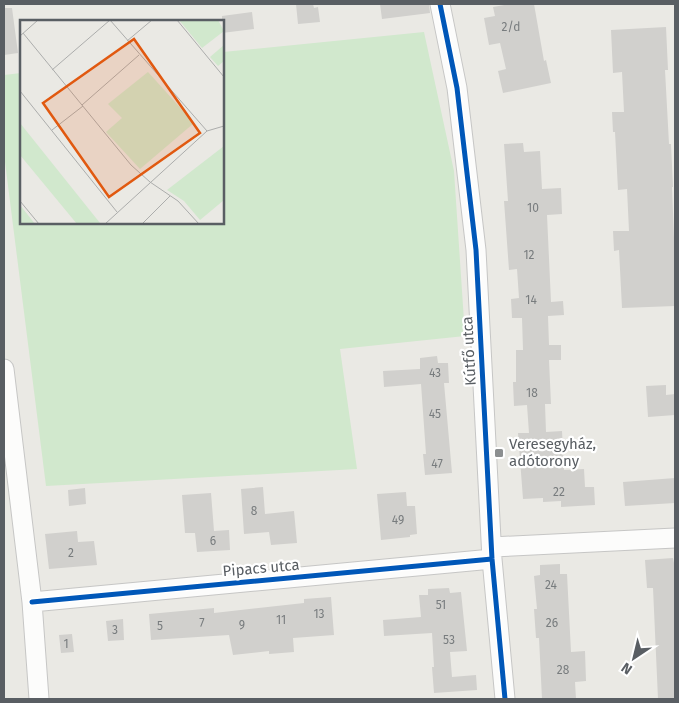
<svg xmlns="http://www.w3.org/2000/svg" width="679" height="703" font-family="'Fira Sans',sans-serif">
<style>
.green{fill:#d1e8cd}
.building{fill:#d1d0cd}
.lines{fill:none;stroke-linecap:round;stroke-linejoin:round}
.minor-casing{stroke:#c6c6c5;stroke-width:21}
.minor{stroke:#fcfcfb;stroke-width:19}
.cycleway-casing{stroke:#fff;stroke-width:8}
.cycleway{stroke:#0057b8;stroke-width:5}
.poi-dot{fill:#8c8f90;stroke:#fff;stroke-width:2}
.labels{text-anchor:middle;stroke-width:4.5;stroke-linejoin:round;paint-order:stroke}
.number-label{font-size:12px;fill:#787c7e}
.street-label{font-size:15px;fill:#595e63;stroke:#fff}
.poi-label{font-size:15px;fill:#595e63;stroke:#fff;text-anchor:start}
.inset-road{fill:none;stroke:#acadac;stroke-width:1}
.view{fill:#e15910;fill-opacity:0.15;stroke:#e15910;stroke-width:2.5}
.inset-edge{fill:none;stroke:#595e63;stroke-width:2.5}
</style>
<rect width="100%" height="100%" fill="#eae9e4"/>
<!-- green -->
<path class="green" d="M424,32L454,171L465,336L340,349L357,469L46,486L4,154V75L21,73V222H222L223,52Z"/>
<!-- building -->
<path class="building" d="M296,4H313L314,8L318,7L320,22L298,24Z
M380,4H429L430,13L382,19Z
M510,4H534L544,61L546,60L551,83L503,93L498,71L506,69L500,43L489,45L484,18L495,16L493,7Z
M4,8H12L18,53L4,55Z
M252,12L254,29L222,33V16Z
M666,27L668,70H665L669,144H671L673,187H672L675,263V306L622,308L619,250L614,251L613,231H629L627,189L618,190L615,132H613L612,112H624L622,72L613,73L611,30Z
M523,143L524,152L540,151L542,189L561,188L562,214L547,215L551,302L563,301L564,315L548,316L549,345H561V360H549L551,404H545L546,432L562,431L564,470L584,469L585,487H594L595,505L561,507V501L543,502V498L523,499L518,433H529L527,405L514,406L513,382H516V350H523L522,318H512L511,299L519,298L517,269L509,270L504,201H508L504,144Z
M437,356L438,363H448L449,383H444L452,473L425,475L423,454H426L421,384L384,387L383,371L420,369V358Z
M666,385V395L675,394V415L648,417L646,386Z
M675,478V503L625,506L623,482Z
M263,487L265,514L294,511L297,543L271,545L269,532L244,534L241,489Z
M85,488L86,504L69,506L68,490Z
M406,492L407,506H415L417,534L410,535V537L381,540L377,494Z
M211,493L214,531L229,530L230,550L197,552L195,533H185L182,495Z
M77,531L78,542L94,541L97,565L49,569L45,534Z
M673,558L674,563H675V699H658L653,588H647L645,560Z
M560,564V574H567L571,652L585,651L586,681L575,682L576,699H542L539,638H536L534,609H537L534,576L540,575V565Z
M449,588L450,593L461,592L467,651L450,652L452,677L476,675L477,690L434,693L432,667H434L432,633L384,636L383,620L421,617L419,595H428V589Z
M331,597L334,635L293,638L294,652L269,654V651L233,655L229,635L151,640L149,614L214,608V613L304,603V599Z
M123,619L124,640L108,641L106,621Z
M72,634L74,652L61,653L59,635Z"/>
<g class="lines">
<!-- minor casing -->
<g class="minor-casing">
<path id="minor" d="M440,4L457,88L476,250L492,559L505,699
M4,369L32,602L39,699
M492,547L675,538
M32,602L492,559"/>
</g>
<!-- minor -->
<use href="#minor" class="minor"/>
<!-- cycleway casing -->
<g class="cycleway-casing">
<path id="cycleway" d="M440,4L457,88L476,250L492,559L505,699
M32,602L492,559"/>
</g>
<!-- cycleway -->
<use href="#cycleway" class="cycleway"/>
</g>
<!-- markers -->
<rect class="poi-dot" x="494" y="448" width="10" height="10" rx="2.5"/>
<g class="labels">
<!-- number labels -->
<g class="number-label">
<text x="511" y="31">2/d</text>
<text x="533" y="212">10</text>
<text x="529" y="259">12</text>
<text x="531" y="304">14</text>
<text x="435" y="377">43</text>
<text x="532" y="397">18</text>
<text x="435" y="418">45</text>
<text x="437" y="468">47</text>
<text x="559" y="496">22</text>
<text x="254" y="515">8</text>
<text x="398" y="524">49</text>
<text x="213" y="545">6</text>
<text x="71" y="557">2</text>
<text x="551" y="589">24</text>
<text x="441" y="609">51</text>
<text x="319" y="618">13</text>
<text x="281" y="624">11</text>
<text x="202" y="627">7</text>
<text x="552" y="627">26</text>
<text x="242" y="629">9</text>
<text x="160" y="630">5</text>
<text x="115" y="634">3</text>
<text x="449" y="644">53</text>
<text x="66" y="648">1</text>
<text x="563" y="674">28</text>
</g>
<!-- street labels -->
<g class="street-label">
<text transform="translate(469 351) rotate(-93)" y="5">Kútfő utca</text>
<text transform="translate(261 568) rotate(-5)" y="5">Pipacs utca</text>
</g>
<!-- poi labels -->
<g class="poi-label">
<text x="509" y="449">Veresegyház,<tspan x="509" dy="17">adótorony</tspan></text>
</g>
</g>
<!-- overview -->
<g transform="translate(20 20)">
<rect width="204" height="204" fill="#eae9e4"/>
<path d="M159,0H198L204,11L182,28ZM204,25V41L198,46L190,37ZM128,52L174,103L120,149L86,112L102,98L88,84ZM0,103L80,203L79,204H57L0,135ZM204,126V180L180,200L164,181L147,170ZM0,185L15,204H0Z" fill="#d1e8cd"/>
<path class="inset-road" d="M157,0L204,57M3,13L111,145L130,162L158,181L179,204M0,16L18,0M107,21L132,0M32,50L90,0L187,111M0,71L97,192M62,85L119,35M32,110L63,86M0,181L19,204M85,204L187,111L204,106M122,204L150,176"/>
<path class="view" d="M114,19L180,113L89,177L23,83Z"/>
<rect width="204" height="204" class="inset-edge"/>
</g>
<!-- border -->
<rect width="679" height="703" fill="none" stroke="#595e63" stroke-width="10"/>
<!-- north arrow -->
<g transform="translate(634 658) rotate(215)" stroke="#ffffff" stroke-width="4" paint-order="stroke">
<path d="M0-4L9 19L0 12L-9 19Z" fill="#595e63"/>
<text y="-8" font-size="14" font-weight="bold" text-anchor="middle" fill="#595e63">N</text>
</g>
</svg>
